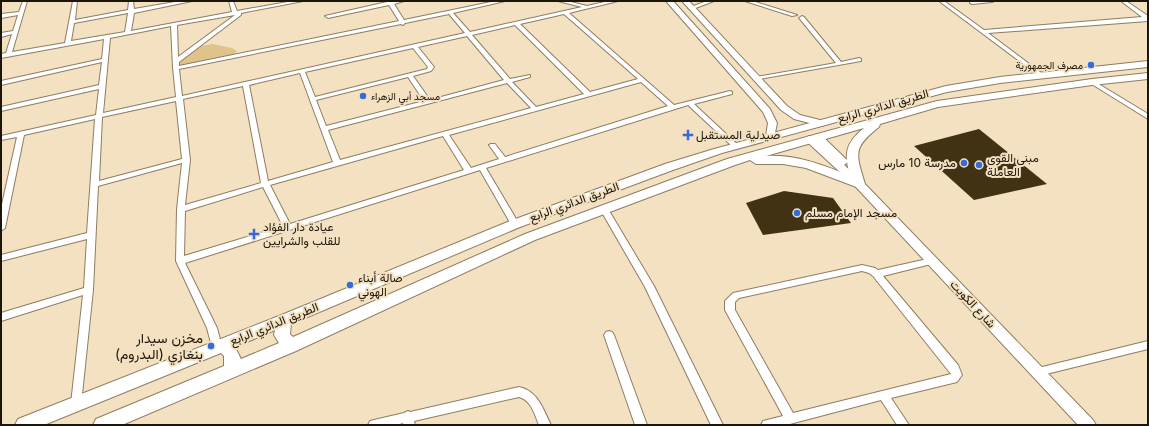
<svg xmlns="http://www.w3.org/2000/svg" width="1149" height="426" font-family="Inter,Vazirmatn,sans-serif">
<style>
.green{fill:#e0c28b}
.building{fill:#413214}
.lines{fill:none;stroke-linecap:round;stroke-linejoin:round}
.minor-casing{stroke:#8d7d61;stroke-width:2}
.secondary-casing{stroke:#8d7d61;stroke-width:2}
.primary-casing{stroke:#8d7d61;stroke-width:2}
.minor{fill:#fff;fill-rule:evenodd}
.secondary{fill:#fff;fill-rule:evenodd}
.primary{fill:#fff;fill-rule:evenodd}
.poi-dot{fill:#356cdb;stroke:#f3e1c2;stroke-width:1.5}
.labels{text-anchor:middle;stroke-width:4;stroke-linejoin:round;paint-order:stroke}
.far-poi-label{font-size:10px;fill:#1b150a;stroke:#f3e1c2;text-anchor:end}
.street-label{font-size:12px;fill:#1b150a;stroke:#f3e1c2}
.poi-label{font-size:12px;fill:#1b150a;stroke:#f3e1c2;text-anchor:start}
.near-poi-label{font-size:14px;fill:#1b150a;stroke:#f3e1c2;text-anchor:end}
</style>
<rect width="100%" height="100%" fill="#f3e1c2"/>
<!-- green -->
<path class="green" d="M212,44L232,48L237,51L233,56L216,60L179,66L178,60L196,47Z"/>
<!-- building -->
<path class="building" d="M979,129L1047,184L974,200L914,146Z
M784,191L833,198L851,223L763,235L746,203Z"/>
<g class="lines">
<!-- minor casing -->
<g class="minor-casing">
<path id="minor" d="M23,1H27L12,52L65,43L73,1H77L75,20L128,10L129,1H133L134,9L181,1H192L134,13L131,31L232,12L229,1H233L237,11L293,1H303L241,13V15L179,62V66L399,21L389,5L328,18L325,16L387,2V1H404L394,4L404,20L496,1H505L453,13L470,32L582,7L558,1H567L587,6L609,1H618L569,13L674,105L730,91L732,92V94L694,104L739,146L737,147H733L688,105L486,168L519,224L518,226H512L480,170L185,263L217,328L222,347L221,350L217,351L213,350L212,347L207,328L176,261L177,209L182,163L98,186L93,290L81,404L80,407L76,409L72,407L71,404L83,295L1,321V313L84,288L87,239L1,261V255L87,233L95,119L24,135L5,228L1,231V209L17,137L1,140V136L96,115L99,89L1,111V107L99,85L102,62L1,85V81L102,59L104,39L1,58V54L6,53L12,34L1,37V33L13,31L18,15L1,18V14L19,12ZM128,13L125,32L71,41L74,23ZM449,14L465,33L182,96L179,69L401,24L403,25L405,23ZM564,14L638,79L590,92L520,24ZM235,15L178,57L177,25ZM515,25L584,94L536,107L512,82L530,77V75L510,79L472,35ZM171,26L173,68L176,97L103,113L110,38ZM467,36L504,80L430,100L413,76L431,71L434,67L418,47ZM413,48L428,67L427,69L315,97L305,72ZM300,73L333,162L268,181L249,85ZM408,77L424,101L326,126L316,100ZM641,82L668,106L505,157L495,144H491L489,145L499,159L471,168L449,135ZM507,83L531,108L340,160L328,130ZM243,86L261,183L185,205L190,160L183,99ZM176,101L182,159L99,181L102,117ZM443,136L464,170L290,224L270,185ZM263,187L283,226L184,256L185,211Z
M707,1H714L693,9L688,8Z
M745,1H752L797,15L792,16Z
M939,1H944L984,30L1142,17L1121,1H1126L1148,16V21L988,33L1044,75V77L1042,78Z
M970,1H994L992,2L972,4L970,3Z
M802,16L804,17L841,62L859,58L861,59V61L754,80V78L756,77L836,63L800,19L799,18Z
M1092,80L1148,114V119L1090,83L1089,82Z
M604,206L608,209L654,286L723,425H711L645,287L600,209Z
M932,258L935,259L936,261L935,263L883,276L958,365L962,375L957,382L891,398L909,425H897L881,400L786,425H761L763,421L783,416L725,310V301L733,293L862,265L875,268L878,270ZM862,271L869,273L873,276L951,374L793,413L735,310V302L739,298Z
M609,331L612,332L614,335L647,425H635L604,335L606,332Z
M1148,341V349L1038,376L1034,375L1033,372L1034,369L1038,368Z
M519,387C538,391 543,409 551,425H539C535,415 531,400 519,397L414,421L415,425H403V423L396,425H368L370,421L374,420L404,413L408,411L410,412Z"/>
</g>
<!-- secondary casing -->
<g class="secondary-casing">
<path id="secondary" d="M666,1H673L770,109L777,123L774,138L771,139L766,136L768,123L763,112Z
M682,1H689L787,106L800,115L824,121V125L821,126L794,119L781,110Z
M818,134L821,135L847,160L848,162L844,165L863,182L1093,420L1096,425H1078L855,186L804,139L809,136L815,139V135Z"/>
</g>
<!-- primary casing -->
<g class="primary-casing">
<path id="primary" d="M1148,61V67L1000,83L947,92L722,153L673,170L520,227L291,324L290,334L293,337L525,234L727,159L937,101L1092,79L1148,73V79L1092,85L938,107L880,124L879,127C852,148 856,154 865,184L859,188L806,168L783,164H756L750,160L735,165L535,240L296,351L122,425H93L96,419L224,366V356L221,353L44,425H15L18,419L279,316L510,221L665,164L714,149L946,86L1000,77ZM864,128C845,143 844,154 850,176C824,165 795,154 766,156ZM275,330L274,335L279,343L241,359L235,347Z"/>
</g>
<!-- minor -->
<use href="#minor" class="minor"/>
<!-- secondary -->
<use href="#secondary" class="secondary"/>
<!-- primary -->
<use href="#primary" class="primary"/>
</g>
<!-- markers -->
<g class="poi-dot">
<circle cx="1091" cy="65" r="4"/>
<circle cx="363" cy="96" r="4"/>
<path d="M686 129h4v4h4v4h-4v4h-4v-4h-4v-4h4z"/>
<circle cx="964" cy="163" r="4"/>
<circle cx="979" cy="165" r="4"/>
<circle cx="797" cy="213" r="4"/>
<path d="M252 228h4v4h4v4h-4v4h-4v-4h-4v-4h4z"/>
<circle cx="350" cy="285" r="4"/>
<circle cx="211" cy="346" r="4"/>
</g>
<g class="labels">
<!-- far-poi labels -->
<g class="far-poi-label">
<text x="1083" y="69">مصرف الجمهورية</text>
<text x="371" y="100" text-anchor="start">مسجد أبي الزهراء</text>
</g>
<!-- street labels -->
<g class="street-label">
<text transform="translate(883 106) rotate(-16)" y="4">الطريق الدائري الرابع</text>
<text transform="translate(574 202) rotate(-20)" y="4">الطريق الدائري الرابع</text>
<text transform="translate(973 304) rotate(47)" y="4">شارع الكويت</text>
<text transform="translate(274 324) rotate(-22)" y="4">الطريق الدائري الرابع</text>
</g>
<!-- poi labels -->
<g class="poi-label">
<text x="696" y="139">صيدلية المستقبل</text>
<text x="987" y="162">مبنى القوى<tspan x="987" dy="14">العاملة</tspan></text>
<text x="956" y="167" text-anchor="end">مدرسة 10 مارس</text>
<text x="805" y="217">مسجد الإمام مسلم</text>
<text x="263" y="231">عيادة دار الفؤاد<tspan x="263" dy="14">للقلب والشرايين</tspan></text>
<text x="358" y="282">صالة أبناء<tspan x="358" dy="14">الهوني</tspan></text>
</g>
<!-- near-poi labels -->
<g class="near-poi-label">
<text x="203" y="343">مخزن سيدار<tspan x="203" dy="16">بنغازي (البدروم)</tspan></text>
</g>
</g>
<!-- border -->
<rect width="1149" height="426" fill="none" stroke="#1b150a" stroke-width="4"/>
</svg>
